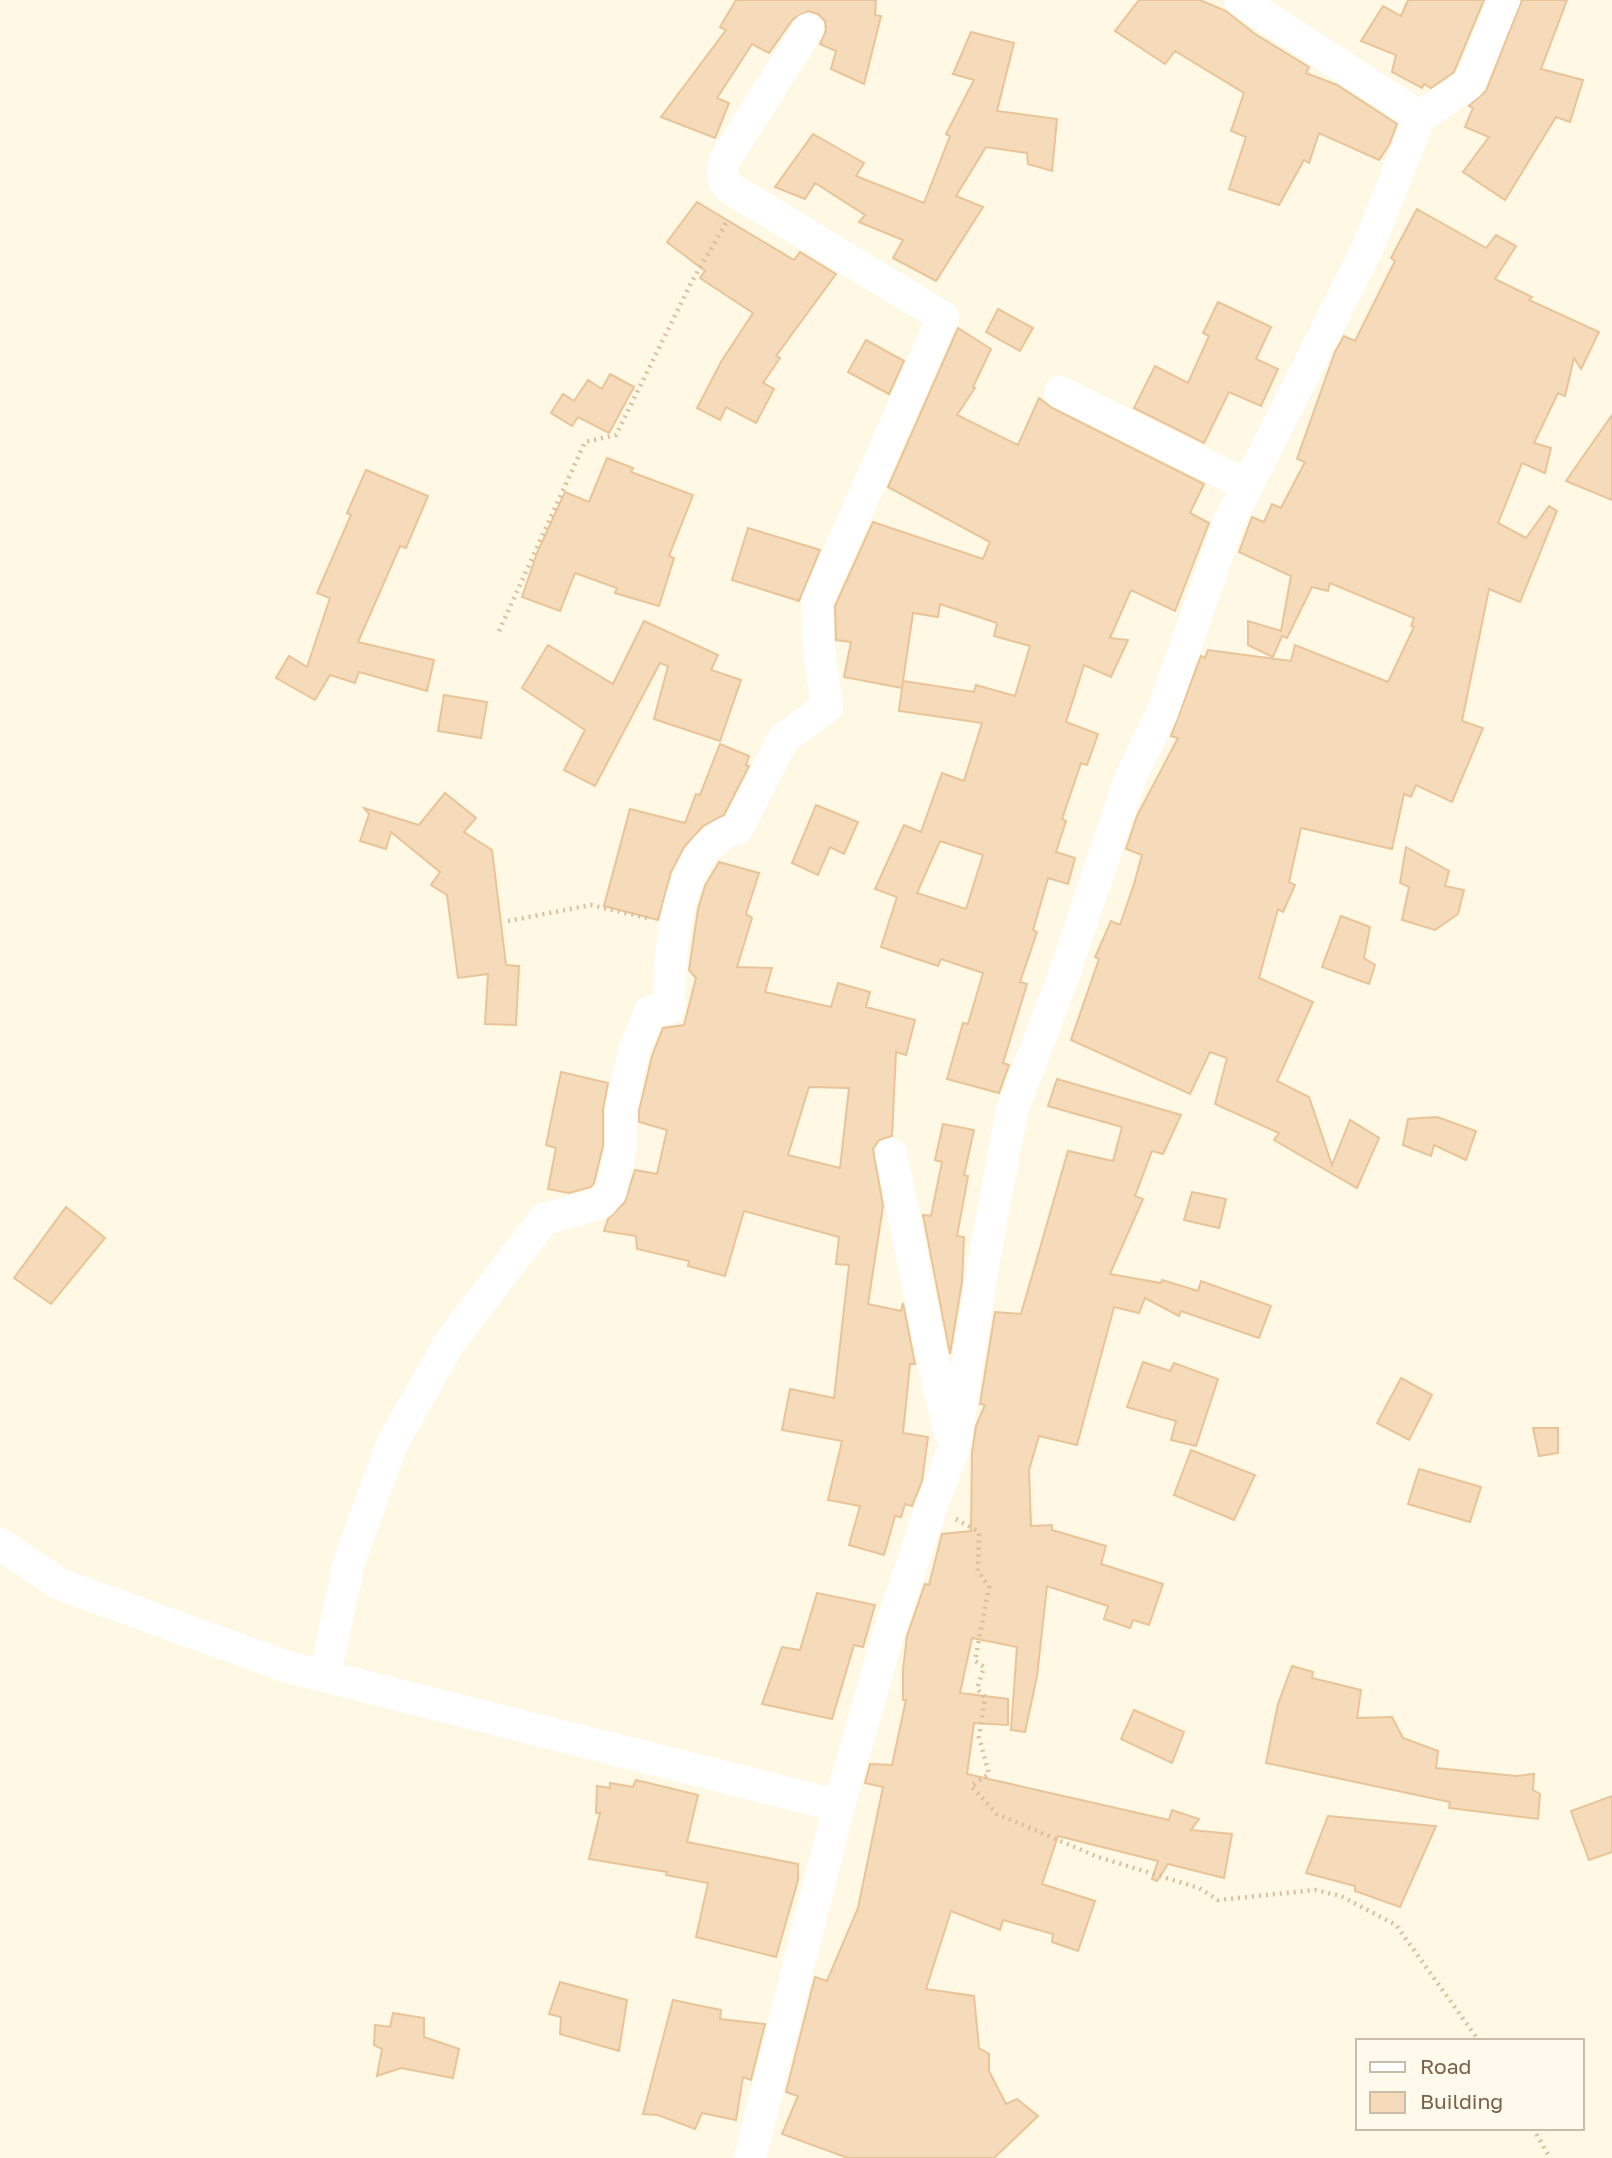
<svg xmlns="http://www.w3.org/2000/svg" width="1612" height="2158" font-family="'Golos Text',sans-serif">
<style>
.building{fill:#f5dbb9;stroke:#e9c498;stroke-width:2;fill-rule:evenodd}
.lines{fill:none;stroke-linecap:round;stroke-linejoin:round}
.path{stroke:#dbbe9c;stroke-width:4.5;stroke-dasharray:2 5;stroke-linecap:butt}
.street{stroke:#fff;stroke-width:32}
</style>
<rect width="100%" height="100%" fill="#fef8e4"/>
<!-- building -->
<path class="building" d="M736,0H876L875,15L881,16L864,84L831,69L836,51L820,44L826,30L825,21L818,14L808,11L793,19L769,53L752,44L717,98L729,103L715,138L661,117L726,30L720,27Z
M1139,0H1200L1226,11L1255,34L1309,67L1306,73L1337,85L1397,124L1389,145L1379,160L1319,133L1309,163L1304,160L1279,205L1229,189L1246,137L1231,131L1244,93L1175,51L1165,64L1115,31Z
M1408,0H1484L1454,72L1431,88L1424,84L1422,88L1392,72L1396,55L1361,41L1383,6L1401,16Z
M1522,0H1567L1541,69L1583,80L1570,122L1556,117L1505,200L1463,172L1489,137L1465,127L1473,108L1469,106L1486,91Z
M971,32L1014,43L997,111L1057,119L1052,171L1028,164L1027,153L986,147L956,196L983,207L936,281L893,258L903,240L859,222L865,215L815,183L805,199L775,187L813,134L864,163L856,176L924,203L950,136L946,134L974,80L953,74Z
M697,202L794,260L800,252L836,274L776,356L780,358L763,383L774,389L756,423L726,407L720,420L697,408L721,362L753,313L700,278L705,271L667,242Z
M1417,209L1486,248L1496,235L1516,246L1495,279L1532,297L1529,300L1599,332L1581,369L1574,358L1565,396L1558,393L1534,443L1551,448L1545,473L1522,463L1498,523L1526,538L1549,506L1557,511L1520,602L1489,589L1462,721L1483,728L1452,802L1416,785L1411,797L1404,794L1392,849L1301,828L1289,882L1295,885L1283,912L1278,909L1259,978L1313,1002L1277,1081L1309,1097L1332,1165L1350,1120L1379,1138L1357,1188L1274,1140L1279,1133L1215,1104L1227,1058L1210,1052L1190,1094L1071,1040L1099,959L1095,957L1111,921L1120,925L1134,884L1142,855L1126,849L1137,816L1178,738L1171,736L1201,656L1205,658L1208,650L1291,661L1295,645L1388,682L1414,627L1411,626L1414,618L1330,583L1328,591L1312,587L1287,638L1282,636L1273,657L1248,645V621L1281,631L1291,576L1239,552L1252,517L1264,522L1272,504L1281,508L1305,462L1297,459L1335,352L1344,336L1355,341L1395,261L1391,258Z
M1218,302L1271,327L1256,359L1278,369L1261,406L1229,392L1204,443L1134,408L1155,366L1188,383L1209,336L1203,333Z
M998,309L1033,328L1020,351L986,332Z
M958,328L991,349L973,387L975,388L957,415L1018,445L1039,398L1052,408L1204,484L1190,513L1209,523L1175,611L1131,590L1110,638L1128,640L1111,677L1084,665L1066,722L1098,734L1087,765L1081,763L1062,819L1066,821L1056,852L1075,858L1068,884L1048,878L1033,930L1037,932L1020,982L1027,984L1003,1063L1009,1065L999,1093L947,1079L963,1023L968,1024L983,973L941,959L938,966L881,947L897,897L875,889L904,825L921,832L942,773L964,781L982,723L899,711L903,681L902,688L844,677L851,642L836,640L835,606L873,522L983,559L990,542L888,487ZM940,604L997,623L994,636L1030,646L1015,696L976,685L974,692L903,681L913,613L938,617ZM940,841L983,855L966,909L917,893Z
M866,340L904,361L889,394L848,372Z
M610,374L634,387L609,433L578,417L572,426L551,413L563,394L574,401L588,380L602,389Z
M1612,415V500L1566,481Z
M607,458L633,468L631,472L693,495L669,556L674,558L659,606L615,593L617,588L575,573L560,611L522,597L537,553L565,492L589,502Z
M366,470L428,496L406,548L400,546L358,642L434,660L427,691L359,672L355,683L330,675L315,700L276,678L289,656L307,667L330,598L317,593L351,515L347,513Z
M748,528L820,550L799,601L732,580Z
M644,621L718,655L711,670L741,680L720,741L654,719L668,666L660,663L595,786L564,770L585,730L522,688L548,645L613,684Z
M444,695L487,702L481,738L438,731Z
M720,744L749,756L746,765L749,766L724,815L703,826L684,847L671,872L658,920L604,906L630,809L685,823L696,794L700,795Z
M445,793L476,818L464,832L492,850L506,965L519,966L516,1025L485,1024L488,974L458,978L447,895L431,885L440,872L391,832L386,849L360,841L369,814L364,808L419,825Z
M816,805L858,822L844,854L830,847L818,875L792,863Z
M1406,847L1449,871L1445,886L1464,890L1458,914L1435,930L1402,920L1409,887L1400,883Z
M719,862L759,873L746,914L752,918L737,967L772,968L765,992L831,1007L838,983L870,992L866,1007L915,1020L906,1055L896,1052L892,1136L879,1140L873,1149L883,1206L868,1304L901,1311L903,1303L915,1364H910L903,1433L928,1437L922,1481L912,1506L905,1504L901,1517L895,1516L884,1555L849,1545L860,1506L828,1500L842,1441L782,1430L790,1389L834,1398L849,1265L836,1264L839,1237L744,1211L725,1276L688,1266L689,1261L637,1249L636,1236L604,1231L608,1219L625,1202L635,1170L657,1174L667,1130L639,1122V1111L652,1056L663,1028L684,1025L696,978L689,970L698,909L705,886ZM809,1087L849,1088L840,1168L788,1155Z
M1341,916L1370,927L1364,958L1375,965L1369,984L1322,967Z
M561,1072L608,1083L603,1109V1146L594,1183L591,1187L569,1193L548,1189L556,1148L546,1145Z
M1057,1079L1181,1115L1163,1154L1152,1151L1135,1196L1143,1199L1110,1274L1161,1283L1162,1280L1198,1291L1201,1281L1271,1306L1259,1338L1181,1311L1179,1316L1145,1298L1139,1313L1114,1307L1077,1445L1039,1436L1029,1470L1031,1526L1052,1525V1530L1106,1546L1101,1564L1163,1584L1149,1625L1133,1620L1130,1628L1104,1619L1108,1606L1047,1586L1037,1676L1025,1732L1011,1730L1017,1647L972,1638L960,1693L1008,1699V1725L974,1723L967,1774L1169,1820L1172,1810L1199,1819L1191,1830L1232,1834L1224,1878L1168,1864L1157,1881L1152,1879L1158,1861L1058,1836L1042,1884L1095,1901L1078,1951L1052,1942L1053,1934L1003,1920L1000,1930L951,1911L926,1989L974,1996L979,2048L989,2054V2071L1006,2104L1017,2099L1038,2116L994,2158H848L782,2134L798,2096L786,2092L815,1977L827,1981L858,1908L883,1787L865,1783L870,1764L892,1765L906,1700H903V1670L907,1636L925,1584L929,1585L942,1534L971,1531L972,1452L976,1426L985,1405L980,1404L995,1312L1021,1314L1068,1151L1113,1161L1122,1127L1048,1106Z
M1437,1117L1476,1131L1466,1160L1434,1145L1431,1156L1403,1145L1408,1119Z
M943,1124L974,1130L964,1175L968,1176L957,1236L964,1237L962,1282L950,1354L923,1215L931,1216L942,1162L935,1160Z
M1192,1192L1226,1199L1219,1228L1184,1220Z
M66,1207L105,1238L51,1304L14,1278Z
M1143,1362L1170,1371L1174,1363L1218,1379L1196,1446L1171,1440L1176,1421L1127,1407Z
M1401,1378L1432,1395L1409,1440L1377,1423Z
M1533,1428H1558V1453L1539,1456Z
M1191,1450L1255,1475L1234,1520L1174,1495Z
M1419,1469L1481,1487L1470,1522L1408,1504Z
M817,1593L875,1605L863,1647L854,1645L832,1719L762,1704L782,1647L800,1650Z
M1292,1666L1313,1672L1312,1678L1361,1690L1357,1718L1392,1717L1403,1738L1438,1751L1436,1768L1516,1776L1534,1774L1533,1790L1540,1794L1538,1819L1449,1808L1450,1802L1266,1763L1278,1704Z
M1134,1710L1184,1732L1172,1763L1121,1739Z
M636,1780L698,1795L687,1842L798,1864V1880L776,1957L696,1937L708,1883L666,1875L667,1872L589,1859L600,1813H596L597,1786L610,1788V1783L633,1787Z
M1612,1796V1852L1589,1860L1571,1811Z
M1328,1816L1436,1826L1400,1907L1355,1891V1886L1306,1873Z
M560,1982L627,2000L619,2051L560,2034L561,2017L549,2014Z
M673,2000L721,2010L720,2019L765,2024L751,2080L743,2077L736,2120L702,2113L695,2129L658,2115L643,2114Z
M393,2013L424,2018V2037L459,2049L453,2078L401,2068L377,2076L382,2049L374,2045L375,2025L390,2027Z"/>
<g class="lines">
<!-- path -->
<path class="path" d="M499,631L585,442L616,435L691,283L728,220
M508,921L591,905L647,918
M956,1519L979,1532L978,1571L989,1587L975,1661L984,1667L977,1689L985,1697L979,1737L989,1774L971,1786L997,1814L1098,1857L1199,1888L1218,1900L1315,1890L1341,1896L1396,1925L1479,2041
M1533,2128L1550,2158"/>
<!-- street -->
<path class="street" d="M1240,0L1420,117
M1060,392L1247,485
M891,1154C912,1247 926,1341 950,1433
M0,1544L59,1584L288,1667L839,1806
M325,1674L350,1559L392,1444L449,1343L544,1219L601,1203L611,1191L621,1148V1109L634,1050L650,1012L669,1008C669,957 675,843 737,829L784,738L827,707L818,642L817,602L943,317L728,187C722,178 721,172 724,161L808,29
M750,2158L839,1806L888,1635L932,1505L954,1448L986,1249L1012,1111L1064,975L1131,776L1162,713L1229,522L1367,249L1420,117L1469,84L1504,0"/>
</g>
<!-- legend -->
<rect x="1356" y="2039" width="228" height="91" fill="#fffaeb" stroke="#c9bda9" stroke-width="2"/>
<rect x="1370" y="2062" width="35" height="10" fill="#ffffff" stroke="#c9bda9" stroke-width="2"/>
<text x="1420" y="2074" font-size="21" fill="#786147">Road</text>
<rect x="1370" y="2092" width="35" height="21" fill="#f5dbb9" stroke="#c9bda9" stroke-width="2"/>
<text x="1420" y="2109" font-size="21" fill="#786147">Building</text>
</svg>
